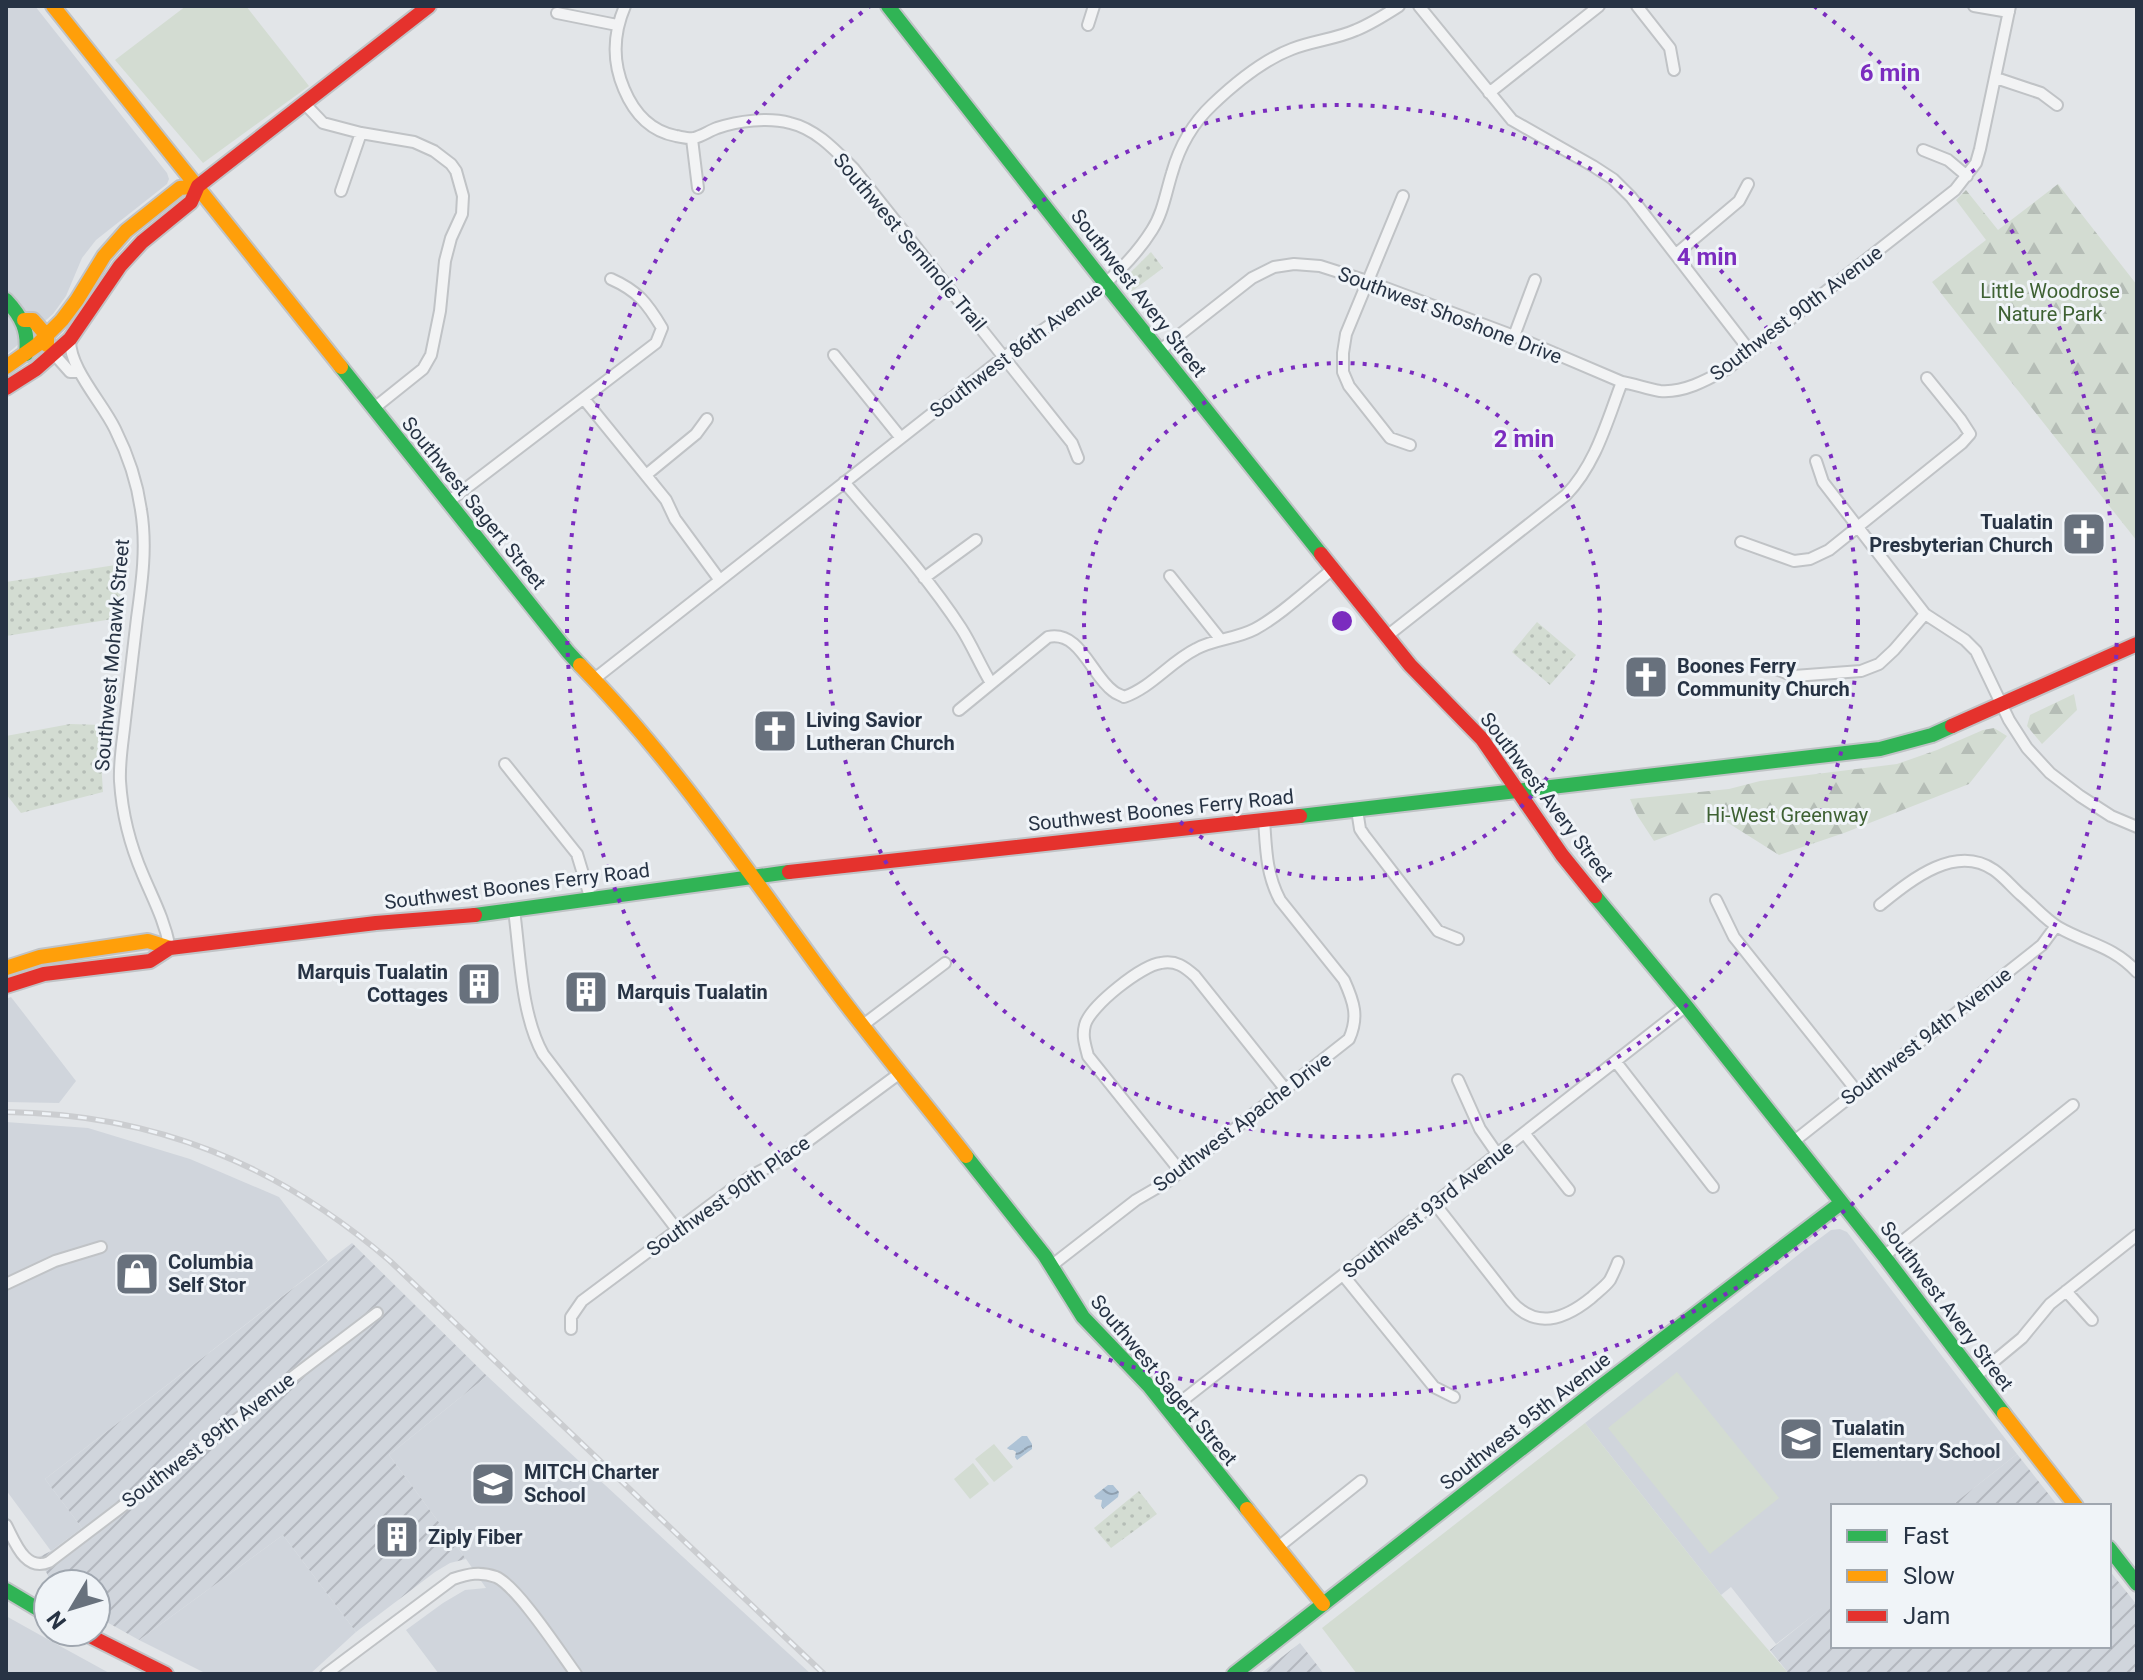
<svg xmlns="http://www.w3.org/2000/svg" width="2143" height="1680" font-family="Roboto,sans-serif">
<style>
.built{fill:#d0d5dc}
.industrial{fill:url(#industrial-furrows)}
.grass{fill:#d3dcd2}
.forest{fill:url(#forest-firs)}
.park{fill:url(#park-dots)}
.water{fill:url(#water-waves)}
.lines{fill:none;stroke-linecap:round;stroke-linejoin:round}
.street-casing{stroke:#c0c3c6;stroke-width:14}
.fast-casing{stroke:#c0c3c6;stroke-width:18}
.slow-casing{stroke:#c0c3c6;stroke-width:18}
.jam-casing{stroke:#c0c3c6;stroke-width:18}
.street{stroke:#f2f3f4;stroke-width:10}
.fast{stroke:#30b455;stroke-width:14}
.slow{stroke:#ff9f0a;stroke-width:14}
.jam{stroke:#e5322d;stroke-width:14}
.rail-casing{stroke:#cbcdd0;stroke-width:6}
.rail{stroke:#f0f4f8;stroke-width:3;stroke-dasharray:9;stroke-linecap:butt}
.ring{fill:none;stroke:#7b2cbf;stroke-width:4;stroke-dasharray:4 8}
.labels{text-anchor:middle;stroke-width:6;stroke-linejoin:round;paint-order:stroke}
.street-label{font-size:20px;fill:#273344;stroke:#f0f4f8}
.park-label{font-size:20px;fill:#3e6133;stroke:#f0f4f8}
.poi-label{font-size:20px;font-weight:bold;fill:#273344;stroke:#f0f4f8;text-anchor:start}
.centre{fill:#7b2cbf;stroke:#f0f4f8;stroke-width:4}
.ring-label{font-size:24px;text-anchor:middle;font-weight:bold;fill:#7b2cbf;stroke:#f0f4f8;stroke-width:6;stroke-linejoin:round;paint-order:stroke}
</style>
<defs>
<pattern id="industrial-furrows" width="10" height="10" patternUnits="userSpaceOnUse" patternTransform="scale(2)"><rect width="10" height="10" fill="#d0d5dc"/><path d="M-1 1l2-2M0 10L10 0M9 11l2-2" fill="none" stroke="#b3b7be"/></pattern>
<pattern id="forest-firs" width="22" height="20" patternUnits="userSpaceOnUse" patternTransform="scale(2)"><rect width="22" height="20" fill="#d3dcd2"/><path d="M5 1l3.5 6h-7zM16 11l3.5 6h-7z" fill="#b5bdb6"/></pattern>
<pattern id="park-dots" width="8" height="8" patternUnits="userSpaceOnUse" patternTransform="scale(2)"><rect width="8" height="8" fill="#d3dcd2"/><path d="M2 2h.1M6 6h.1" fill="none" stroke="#b5bdb6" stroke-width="1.8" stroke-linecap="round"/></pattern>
<pattern id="water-waves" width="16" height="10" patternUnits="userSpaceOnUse" patternTransform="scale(2)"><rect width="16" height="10" fill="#aec3d6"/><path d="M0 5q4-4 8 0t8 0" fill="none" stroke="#8e9faf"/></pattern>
</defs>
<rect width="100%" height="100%" fill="#e2e5e8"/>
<!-- built -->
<path class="built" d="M6,6H35L167,173L169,179L167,184L96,240L82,258L66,296L53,314L6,355Z
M11,997L76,1081L59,1103L6,1102V999Z
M6,1122L88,1128L190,1159L279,1197L328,1261L45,1479L82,1528L51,1551L6,1490Z
M1840,1229L1847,1232L2017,1454L1951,1506H1833V1600L1776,1644L1731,1587L1721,1595L1585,1423L1803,1251L1831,1230Z
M487,1376L696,1569L811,1674H439L406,1630L443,1603L465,1590L486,1588L466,1559L389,1455Z
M283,1535L356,1632L310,1674H207L139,1640Z
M6,1616L49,1640L111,1674H6Z"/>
<!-- industrial -->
<path class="industrial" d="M352,1243L487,1376L389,1455L466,1559L450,1563L435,1572L356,1632L283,1535L139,1640L96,1616V1584H50L51,1582L39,1557L51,1551L82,1528L45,1479Z
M2017,1454L2058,1506H1951Z
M2109,1570L2137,1605V1674H1789L1770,1650L1833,1599V1646H2109Z
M1300,1643L1324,1674H1260Z"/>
<!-- grass -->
<path class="grass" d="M186,6H246L309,86L203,163L115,60Z
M1677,1372L1779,1498L1710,1554L1608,1428Z
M1585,1423L1721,1595L1789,1674H1357L1322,1628Z
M994,1444L1013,1467L994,1482L975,1459Z
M973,1463L989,1484L970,1499L954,1479Z"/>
<!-- forest -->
<path class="forest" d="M2058,184L2137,285V541L1932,282L1986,240L1956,200L1966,190L1998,230Z
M2074,694L2077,710L2042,744L2027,726L2030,715Z
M1994,728L2007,736L1969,784L1844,833L1779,855L1725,821L1701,823L1654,841L1637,815L1630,799L1729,789L1760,781L1897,764L1937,750L1983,730Z"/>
<!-- park -->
<path class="park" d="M1151,252L1163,268L1131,292L1122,281Z
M122,564L119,618L6,636V582Z
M1537,622L1576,655L1550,685L1512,652Z
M70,724L102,725L100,746L103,792L21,813L6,794V736Z
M1139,1491L1157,1514L1111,1548L1094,1528Z"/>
<!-- water -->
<path class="water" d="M1022,1436H1027L1032,1444V1449L1017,1460L1015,1457L1016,1452L1013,1450H1010L1007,1448Z
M1108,1485H1113L1119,1492L1118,1497L1103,1509L1101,1506L1102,1500L1096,1499L1094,1496Z"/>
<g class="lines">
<!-- street casing -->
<g class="street-casing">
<path id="street" d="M625,6C613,34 612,61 624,89C634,113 650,131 676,136C682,137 689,139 694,138C702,136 709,131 717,128C738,121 768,117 790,123C816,129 835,150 854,169L1072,443L1078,458
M1419,6L1512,120L1593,166L1613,179L1631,197L1750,351
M1637,6L1670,48L1674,70
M1974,6L2009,12
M557,13L617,25
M1088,25L1094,6
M1996,78L2041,93L2057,105
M1489,93L1599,6
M304,103L323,123L361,133L414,142L434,151L451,164L456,171L463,196L462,214L451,238L445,261L440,311L431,355L423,369L373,409
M692,139L698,188
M1923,150L1948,160L1967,176
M341,191L361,133
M1403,196L1346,334L1343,353V372L1349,386L1390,438L1410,445
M1676,254L1739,201L1748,184
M1514,336L1535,280
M70,339C69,368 102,402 115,429C128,455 137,481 141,510C147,546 142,582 137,618C133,652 129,686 125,720C123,740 119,761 120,781C122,813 130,845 143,875C154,901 164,919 170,948
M1159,351L1252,278L1274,267L1294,264L1320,266L1367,281L1514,336L1622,382
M54,354L70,372H79
M834,355L901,438
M584,399L666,500L675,519L719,579
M1816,461L1823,482L1925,614L1965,640L1976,651L2009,720L2027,748L2050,773L2080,796L2111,816L2137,827
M646,475L696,434L707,419
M844,482C884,529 927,576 961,628C972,645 980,665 991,683
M448,502L656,343L662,328C647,303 638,291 611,279
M1741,542L1794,561L1810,559L1829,550L1962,443L1970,434L1961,420L1927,378
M1170,576L1221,640
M924,578L976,540
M1387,636L1566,495C1596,464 1607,421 1622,382C1634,384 1648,389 1660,391C1684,393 1707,380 1727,369L1955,190L1976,163L1980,149L2010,6
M1776,669L1794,676L1861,671L1879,664L1894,650L1925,614
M593,680L1004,357C1056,319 1117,286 1152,230C1163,213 1166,192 1172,173C1179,148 1193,123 1212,105C1234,84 1263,60 1292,49C1312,41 1336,39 1356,30C1371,24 1385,15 1399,6
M959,710L1048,637C1080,630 1091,675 1113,691C1116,694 1121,695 1124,697C1152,687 1170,662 1196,649C1214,639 1236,639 1255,629C1281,615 1309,588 1333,569
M505,764L577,854L591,900
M1357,810L1360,829L1364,835L1438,931L1458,939
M1716,900L1734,937L1856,1090
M1880,905C1910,881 1955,843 1994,870C2004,877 2012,887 2021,895C2033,905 2045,919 2058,927C2087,944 2112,945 2137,972
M514,910C520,954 521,1015 543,1054L678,1231
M863,1025L945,963
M1616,1062L1713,1187
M1458,1080L1480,1129L1498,1155
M1525,1134L1569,1190
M1793,1142L2042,945L2056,926
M1181,1172L1088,1056C1085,1044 1082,1036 1085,1025C1090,1006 1142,965 1161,963C1176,960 1185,967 1195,976L1286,1090
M1435,1204L1511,1301C1536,1330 1565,1319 1591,1298C1597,1292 1605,1287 1610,1280C1613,1274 1616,1268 1618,1262
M1884,1256L2073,1105
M1051,1266L1136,1200L1167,1182L1349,1039C1359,1017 1354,1002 1344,980L1280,900C1266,874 1266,848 1264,819
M1343,1275L1434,1387L1454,1397
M6,1284L55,1261L101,1247
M2066,1291L2092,1320
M571,1329V1317L582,1301L732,1189L753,1175L785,1158L900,1073
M1975,1377L2022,1338L2050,1304L2137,1235
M1169,1411L1686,1006
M6,1525C15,1542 25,1572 49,1562L377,1313
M1277,1548L1361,1481
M326,1674L453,1579C468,1574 480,1571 496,1577C517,1586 560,1652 576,1674"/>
</g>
<!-- fast casing -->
<g class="fast-casing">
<path id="fast" d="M888,6L1093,268L1321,554
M6,300C22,317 29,331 26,354
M341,367L568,652L580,665
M1300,816L1880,749L1932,735L1952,726
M1595,896L1686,1006L1884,1256L2004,1414
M475,915L789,872
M966,1156L1045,1256L1083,1317L1149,1386L1247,1509
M2109,1548L2137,1584
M6,1590L48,1615
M1234,1674L1599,1388L1841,1203"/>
</g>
<!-- slow casing -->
<g class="slow-casing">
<path id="slow" d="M53,6L341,367
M24,320H33L47,336V345
M6,367L37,345L62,320L77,300L104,256L126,231L180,188L198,186
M580,665C674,761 748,872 827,979C872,1040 920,1097 966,1156
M6,968L40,957L148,941L170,948
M2004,1414L2076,1506
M1247,1509L1323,1604"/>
</g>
<!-- jam casing -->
<g class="jam-casing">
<path id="jam" d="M6,388L36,369L70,339L120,266L142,242L191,202L198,186L429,6
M1321,554L1410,665L1482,739L1562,855L1595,896
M1952,726L2137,644
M789,872L1300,816
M6,986L44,974L150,961L170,948L376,923L475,915
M82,1632L166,1674"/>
</g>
<!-- street -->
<use href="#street" class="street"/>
<!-- fast -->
<use href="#fast" class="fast"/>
<!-- slow -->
<use href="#slow" class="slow"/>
<!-- jam -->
<use href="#jam" class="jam"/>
<!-- rail casing -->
<g class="rail-casing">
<path id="rail" d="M6,1112C155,1114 277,1164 390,1261L824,1674"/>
</g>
<!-- rail -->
<use href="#rail" class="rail"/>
</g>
<!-- distance rings -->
<g class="ring">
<circle cx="1342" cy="621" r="258"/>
<circle cx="1342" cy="621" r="516"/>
<path d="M1814 6A775 775 0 1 1 870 6"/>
</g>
<!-- icons -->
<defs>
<g id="church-square" transform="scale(2.3)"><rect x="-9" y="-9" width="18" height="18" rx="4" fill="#68717d" stroke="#f0f4f8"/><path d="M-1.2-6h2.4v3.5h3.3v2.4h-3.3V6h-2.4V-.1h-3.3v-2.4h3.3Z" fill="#fff"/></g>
<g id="building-square" transform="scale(2.3)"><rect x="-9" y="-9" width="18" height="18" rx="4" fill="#68717d" stroke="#f0f4f8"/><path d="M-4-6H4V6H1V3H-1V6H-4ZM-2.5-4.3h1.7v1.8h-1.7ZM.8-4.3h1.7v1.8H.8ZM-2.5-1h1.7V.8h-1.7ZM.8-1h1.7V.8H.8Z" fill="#fff"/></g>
<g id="shop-square" transform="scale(2.3)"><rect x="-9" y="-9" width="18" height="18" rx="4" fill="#68717d" stroke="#f0f4f8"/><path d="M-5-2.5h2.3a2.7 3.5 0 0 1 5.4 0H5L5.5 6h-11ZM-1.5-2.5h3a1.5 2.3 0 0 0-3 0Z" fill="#fff"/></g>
<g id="school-square" transform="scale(2.3)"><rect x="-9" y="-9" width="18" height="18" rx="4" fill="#68717d" stroke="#f0f4f8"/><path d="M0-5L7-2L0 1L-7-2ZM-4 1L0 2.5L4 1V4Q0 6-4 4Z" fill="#fff"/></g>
</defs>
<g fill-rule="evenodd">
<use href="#church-square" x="2084" y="534"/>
<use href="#church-square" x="1646" y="677"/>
<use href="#church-square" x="775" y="731"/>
<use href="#building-square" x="479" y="984"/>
<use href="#building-square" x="586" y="992"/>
<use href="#shop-square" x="137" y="1274"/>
<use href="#school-square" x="1801" y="1439"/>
<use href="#school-square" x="493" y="1484"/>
<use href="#building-square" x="397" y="1537"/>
</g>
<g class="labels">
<!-- street labels -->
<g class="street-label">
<text transform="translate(910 242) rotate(50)" y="7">Southwest Seminole Trail</text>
<text transform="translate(1139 293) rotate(52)" y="7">Southwest Avery Street</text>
<text transform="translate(1796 313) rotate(-37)" y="7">Southwest 90th Avenue</text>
<text transform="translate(1450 315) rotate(21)" y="7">Southwest Shoshone Drive</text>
<text transform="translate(1016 350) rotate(-37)" y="7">Southwest 86th Avenue</text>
<text transform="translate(474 503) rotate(51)" y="7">Southwest Sagert Street</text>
<text transform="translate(112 655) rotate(-85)" y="7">Southwest Mohawk Street</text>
<text transform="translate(1547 797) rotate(53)" y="7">Southwest Avery Street</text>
<text transform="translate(1161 810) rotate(-6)" y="7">Southwest Boones Ferry Road</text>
<text transform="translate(517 886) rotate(-7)" y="7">Southwest Boones Ferry Road</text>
<text transform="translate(1926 1036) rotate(-38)" y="7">Southwest 94th Avenue</text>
<text transform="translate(1242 1122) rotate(-37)" y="7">Southwest Apache Drive</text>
<text transform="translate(728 1196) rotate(-35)" y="7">Southwest 90th Place</text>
<text transform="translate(1428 1209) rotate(-38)" y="7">Southwest 93rd Avenue</text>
<text transform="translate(1947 1306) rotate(53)" y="7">Southwest Avery Street</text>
<text transform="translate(1164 1380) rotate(50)" y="7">Southwest Sagert Street</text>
<text transform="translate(1525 1421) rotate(-38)" y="7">Southwest 95th Avenue</text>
<text transform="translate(208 1440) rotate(-37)" y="7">Southwest 89th Avenue</text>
</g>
<!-- park labels -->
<g class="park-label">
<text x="2050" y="298">Little Woodrose<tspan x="2050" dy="23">Nature Park</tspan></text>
<text x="1787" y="822">Hi-West Greenway</text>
</g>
<!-- poi labels -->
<g class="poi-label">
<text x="2053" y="529" text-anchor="end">Tualatin<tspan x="2053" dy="23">Presbyterian Church</tspan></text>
<text x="1677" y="673">Boones Ferry<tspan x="1677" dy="23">Community Church</tspan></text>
<text x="806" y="727">Living Savior<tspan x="806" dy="23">Lutheran Church</tspan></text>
<text x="448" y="979" text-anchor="end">Marquis Tualatin<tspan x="448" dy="23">Cottages</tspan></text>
<text x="617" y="999">Marquis Tualatin</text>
<text x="168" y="1269">Columbia<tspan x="168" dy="23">Self Stor</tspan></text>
<text x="1832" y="1435">Tualatin<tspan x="1832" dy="23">Elementary School</tspan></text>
<text x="524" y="1479">MITCH Charter<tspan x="524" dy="23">School</tspan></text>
<text x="428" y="1544">Ziply Fiber</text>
</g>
</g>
<circle cx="1342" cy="621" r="12" class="centre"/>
<g class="ring-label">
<text x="1890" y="81">6 min</text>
<text x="1707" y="265">4 min</text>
<text x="1524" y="447">2 min</text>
</g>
<!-- border -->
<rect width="2143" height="1680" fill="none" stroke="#273344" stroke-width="16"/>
<!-- legend -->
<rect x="1831" y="1504" width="280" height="144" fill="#f0f4f8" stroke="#a0a7b0" stroke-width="2"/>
<rect x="1847" y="1530" width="40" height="12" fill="#30b455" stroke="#a0a7b0" stroke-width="2"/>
<text x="1903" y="1544" font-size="24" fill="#273344">Fast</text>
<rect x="1847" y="1570" width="40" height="12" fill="#ff9f0a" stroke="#a0a7b0" stroke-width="2"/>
<text x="1903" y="1584" font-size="24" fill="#273344">Slow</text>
<rect x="1847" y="1610" width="40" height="12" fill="#e5322d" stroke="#a0a7b0" stroke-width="2"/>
<text x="1903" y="1624" font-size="24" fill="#273344">Jam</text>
<!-- north arrow -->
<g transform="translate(72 1608) rotate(232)"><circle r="38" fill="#f0f4f8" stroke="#a0a7b0" stroke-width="2"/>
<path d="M0-6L14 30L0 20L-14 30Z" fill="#68717d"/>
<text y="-12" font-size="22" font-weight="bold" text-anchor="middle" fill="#273344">N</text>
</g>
</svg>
